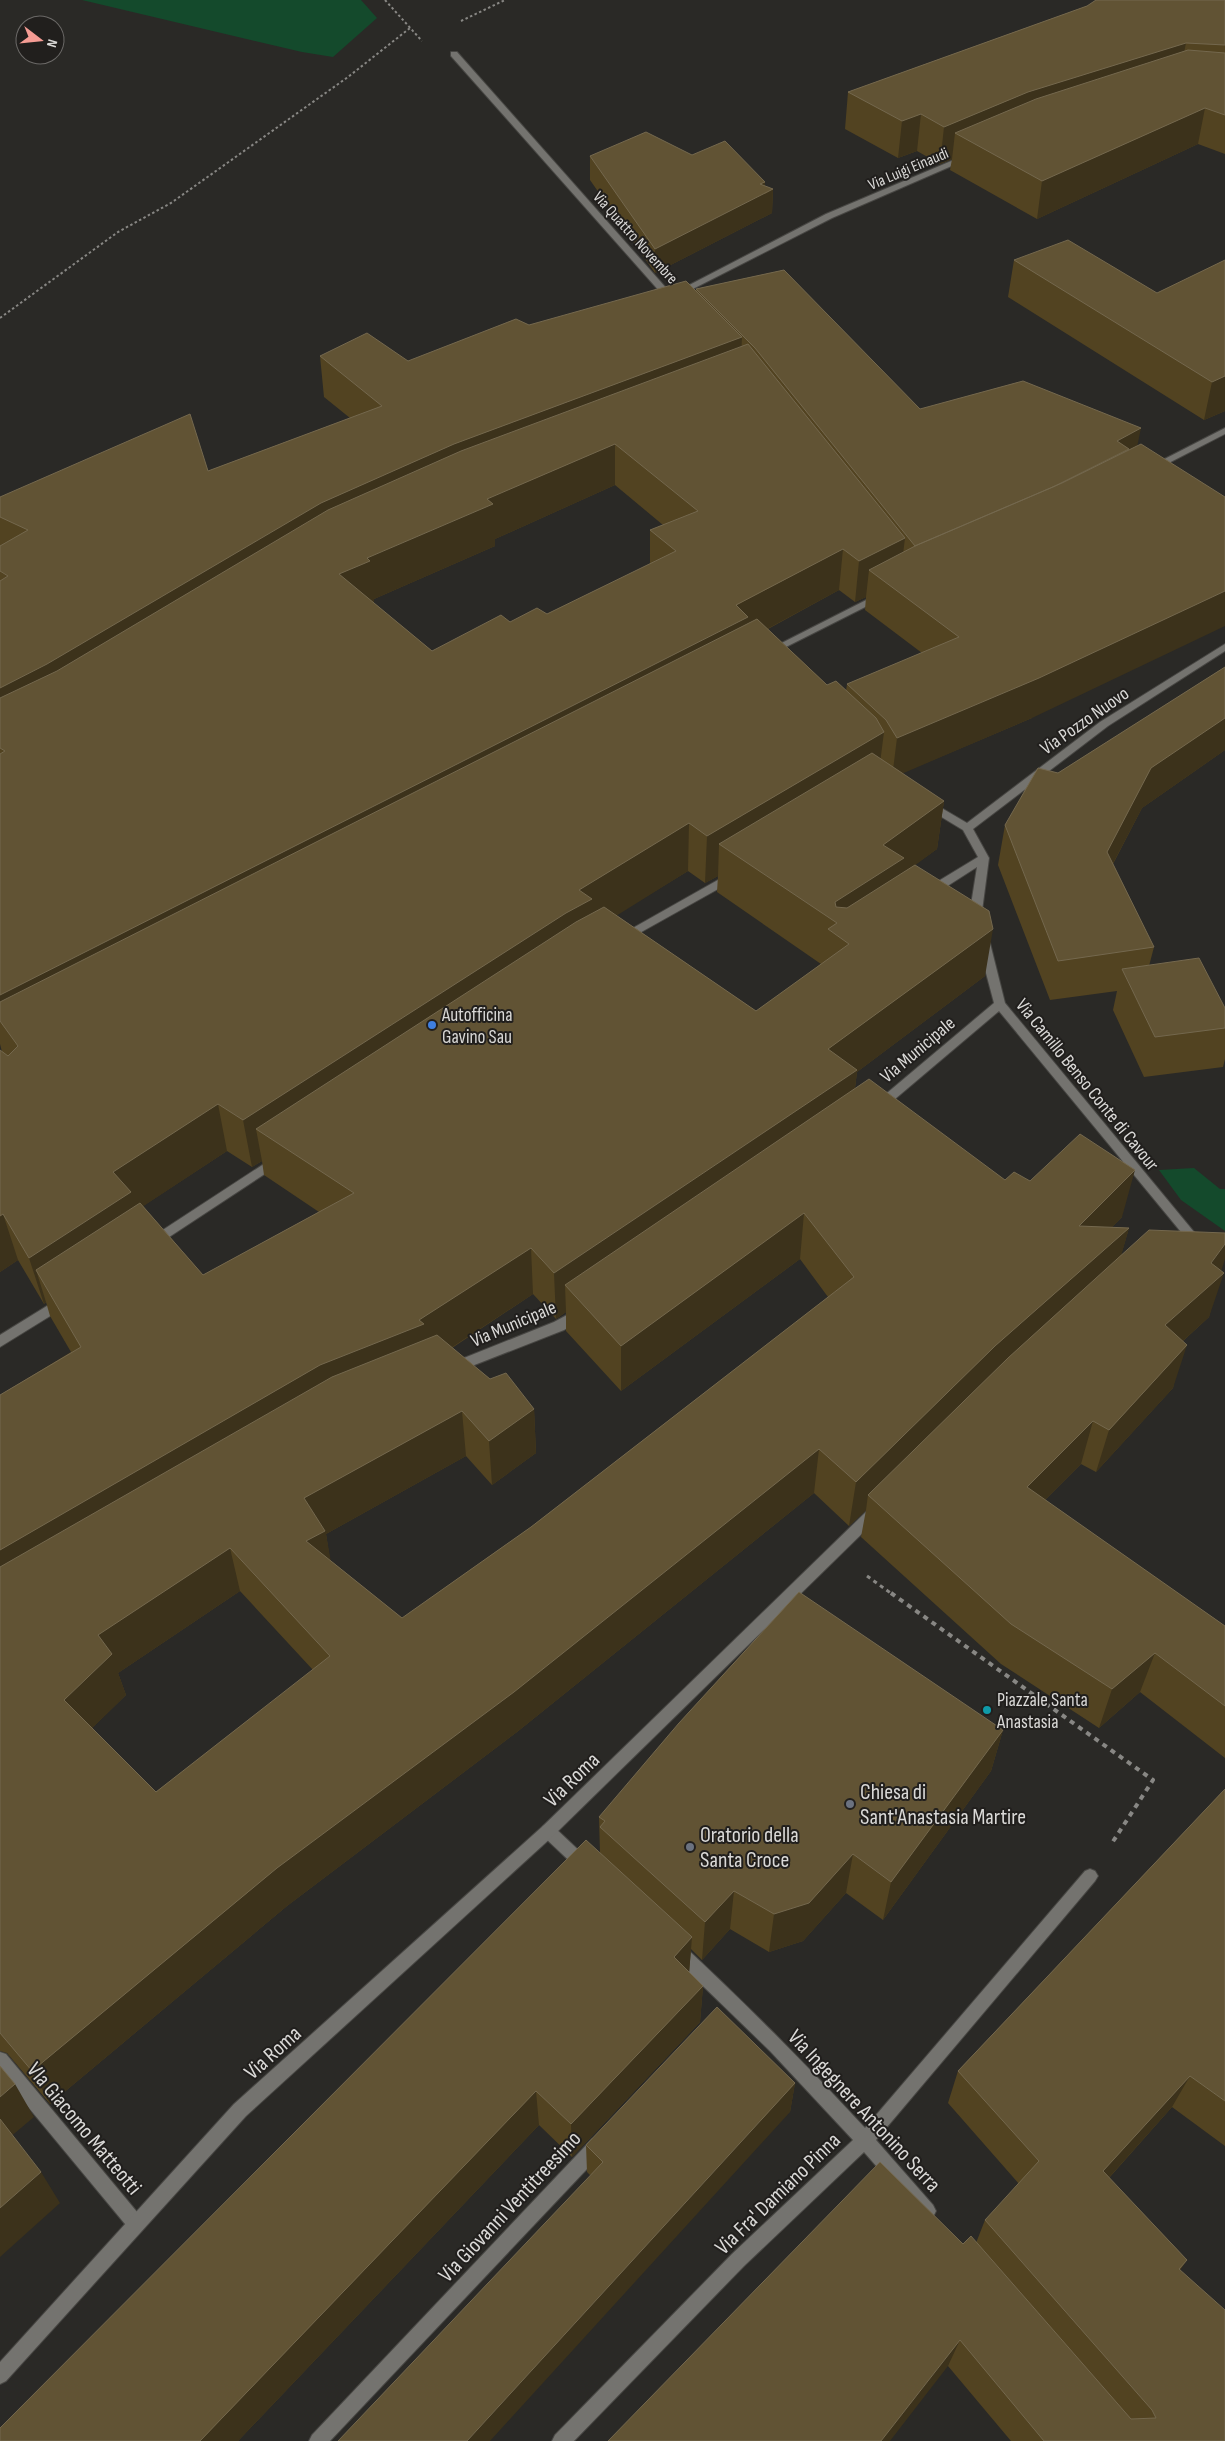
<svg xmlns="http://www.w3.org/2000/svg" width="1225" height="2441" font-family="'Sofia Sans Condensed',sans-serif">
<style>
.green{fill:#144a2c}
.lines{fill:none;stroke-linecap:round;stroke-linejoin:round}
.minor-casing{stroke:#474643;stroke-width:2}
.tertiary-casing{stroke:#474643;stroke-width:2}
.path-far2{stroke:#888784;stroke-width:2;stroke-dasharray:2.5 2.5;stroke-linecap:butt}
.path-far1{stroke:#888784;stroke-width:3;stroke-dasharray:4 4;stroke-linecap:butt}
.path{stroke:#888784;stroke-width:4;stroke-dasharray:5 5;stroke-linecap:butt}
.minor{fill:#74736f;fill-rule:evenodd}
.tertiary{fill:#74736f;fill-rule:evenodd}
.wall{fill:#524321;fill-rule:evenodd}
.shaded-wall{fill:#3c321b}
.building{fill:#615334;stroke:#74684e;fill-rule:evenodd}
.shop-dot{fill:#3f7fe0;stroke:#211f1d;stroke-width:2}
.culture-dot{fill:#0f9aa8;stroke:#211f1d;stroke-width:2}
.worship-dot{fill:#6b7280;stroke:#211f1d;stroke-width:2}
.labels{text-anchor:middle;stroke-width:4;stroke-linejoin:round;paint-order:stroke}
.far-street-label{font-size:16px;fill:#dad9d7;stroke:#211f1d}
.street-label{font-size:19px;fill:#dad9d7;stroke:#211f1d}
.poi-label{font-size:19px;fill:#dad9d7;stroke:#211f1d;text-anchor:start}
.near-street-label{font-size:22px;fill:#dad9d7;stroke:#211f1d}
.near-poi-label{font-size:22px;fill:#dad9d7;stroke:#211f1d;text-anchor:start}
</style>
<rect width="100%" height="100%" fill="#2a2926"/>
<!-- green -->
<path class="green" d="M82,0H361L377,18L333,57L302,52Z
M1194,1168L1220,1189H1225V1231L1181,1200L1159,1170Z"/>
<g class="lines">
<!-- minor casing -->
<g class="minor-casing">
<path id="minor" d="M451,52H457L675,298V302H669L451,56Z
M963,156L970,158L832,218L679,296L672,294L826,214Z
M1225,428V434L1157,469L1149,467Z
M880,593L883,594V598L774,653H768L766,651Z
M1225,644V651L1108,726L973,829L989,858L982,911L985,921L983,924H975L970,911L977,867L935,894H927L926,891L927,888L978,857L963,830L925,807V803H933L967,823L1100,722Z
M732,872L736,873L737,876L736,879L627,940L623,941L617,937Z
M984,939L990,943L1005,1003L1194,1232L1196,1235L1194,1238H1186L999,1011L882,1110H874L872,1107L874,1104L994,1003L978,943Z
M276,1156L282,1161L280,1164L157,1245H149L147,1242L149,1239Z
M63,1296L68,1297L69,1301L68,1305L0,1347V1335Z
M580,1308L585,1309L586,1313L585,1317L564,1330L454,1373L449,1372L447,1368L449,1364L554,1322Z
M548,1824L553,1826L589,1860L592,1865L589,1870L584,1872L579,1870L543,1836L540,1831L543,1826Z
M1090,1869L1095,1871L1098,1876L1095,1881L876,2140L933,2205L936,2211L933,2217L927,2220L921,2217L864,2152L744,2266L574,2441H552L555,2435L732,2254L853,2140L770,2051L672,1956L670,1951L672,1946L678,1943L684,1946C746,2004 807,2065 865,2128L1085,1871Z
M0,2052L6,2054L142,2218L145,2224L142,2230L136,2233L130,2230L0,2073Z
M598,2137L604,2139L606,2145L604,2151L330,2441H309L312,2435L592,2139Z"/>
</g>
<!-- tertiary casing -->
<g class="tertiary-casing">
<path id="tertiary" d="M875,1506L880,1508L882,1512L880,1516L553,1836L246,2116L6,2381L0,2384V2362L234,2104L543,1826L870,1508Z"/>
</g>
<!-- path-far2 -->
<path class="path-far2" d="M385,0L422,41
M461,21L505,0
M0,318L118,232L171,203L348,77L410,28"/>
<!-- path-far1 -->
<path class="path-far1" d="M867,1576L892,1594"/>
<!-- path -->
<path class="path" d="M891,1593L1153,1780L1112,1843"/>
<!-- minor -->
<use href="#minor" class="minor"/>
<!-- tertiary -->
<use href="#tertiary" class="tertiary"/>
</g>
<!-- wall -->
<path class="wall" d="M1225,0V154L1198,144L1037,219L950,170L952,159L940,164L917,151L898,158L845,129L848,92L1087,6Z
M692,155L765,182V186L773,189L772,213L655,273L590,180V156Z
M1014,260L1157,293L1225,260V411L1204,420L1008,297Z
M784,270L1032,718L902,773L944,801L937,849L913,866L985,976L857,1072L855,1088L1005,1180L1030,1181L1122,1217L1112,1227L1129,1228L1121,1255L1221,1271L1209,1317L1183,1341L1173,1388L1096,1472L1081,1464L1045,1500L1225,1626V1758L1140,1692L1099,1728L1001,1664L861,1537L866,1510L849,1526L814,1493L517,1732L287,1906L50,2104L7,2053L0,2051V1395L71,1352L50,1316L46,1302L44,1304L18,1260L0,1272V1050L2,1052L0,1044V497L208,471L350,418L324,397L320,356L408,361L529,325L696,291V289ZM615,485L663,525L650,530V564L547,614L510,622L432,651L374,603V599L495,546V539ZM839,590L855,602L866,597L865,610L922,653L847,684L846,691L827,685L768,629ZM688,871L705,883L718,876L717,892L821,964L756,1011L616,915ZM227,1151L252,1167L262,1161L264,1175L319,1212L203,1275L143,1206ZM800,1259L828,1297L531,1527L402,1618L330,1560L326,1534L466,1456L492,1485L536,1453L534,1409L490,1379L452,1348L533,1294L556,1319L566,1312V1331L621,1391ZM240,1591L313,1670L156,1792L92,1728L126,1695L118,1673Z
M1225,667V750L1142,808L1113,864L1154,947L1149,966L1225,1008V1059L1223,1067L1144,1077L1113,1010L1117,991L1050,1000L998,865L1005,825L1058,773Z
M1003,1730L991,1771L883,1920L846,1893L803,1941L769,1952L730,1929L702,1960L691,1949L689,1972L703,1986L700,2022L572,2157L539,2125L238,2441H0L600,1853L599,1817Z
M1225,1789V2146L1172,2107L1109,2178L1187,2260L1180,2270L1225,2441H1011L948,2366L963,2244L976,2243L985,2220L1019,2184L948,2103L958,2071Z
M795,2083L790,2112L590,2175L587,2172L586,2145Z"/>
<!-- shaded-wall -->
<path class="shaded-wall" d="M1186,43L1179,78L955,133L952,159L940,164L944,127L1028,92Z
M1205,108L1198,144L1037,219L1042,181Z
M921,114L917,151L898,158L902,121Z
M765,182V194L773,189L772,213L655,273V249L760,184Z
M742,337L740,377L0,736V688L321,503L454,444Z
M1225,376V411L1204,420L1212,382Z
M1141,428L1135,457L1124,477L1053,487L1117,441Z
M615,444V485L495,539V546L374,599V603L343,616L339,574L367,558L487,499Z
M905,538L900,579L869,570L866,597L855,602L859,561Z
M843,549L839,590L747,640L0,1021V995Z
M1225,591V626L1032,718L892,778L897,738Z
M1225,718V750L1142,808L1098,892L1107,852L1151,768Z
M884,732L878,779L719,844L718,876L705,883L707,836Z
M944,801L937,849L837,923L835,902L883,845Z
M689,823L688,871L592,931L256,1129L262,1161L252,1167L243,1120L579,890Z
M993,929L985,976L857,1072L851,1118L565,1285L566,1312L556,1319L554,1273L828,1049Z
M218,1104L227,1151L136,1211L36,1270L46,1302L44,1304L29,1258L113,1172Z
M1135,1170L1122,1217L1068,1272L1079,1226Z
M804,1213L800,1259L621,1391V1346Z
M3,1214L18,1260L0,1272V1216Z
M1129,1228L1116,1274L868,1495L866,1510L849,1526L856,1482L995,1346Z
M1225,1244V1259L1219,1278L1224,1273L1209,1317L1152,1369L1165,1325Z
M531,1248L533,1294L428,1363L0,1603V1550L320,1365L419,1320Z
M1187,1345L1173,1388L1096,1472L1109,1430Z
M534,1409L536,1453L492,1485L489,1441Z
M462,1411L466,1456L326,1534L333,1574L306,1541L304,1498Z
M1093,1421L1081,1464L1016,1529L1027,1487Z
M819,1449L814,1493L517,1732L287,1906L50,2104L32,2071L277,1868Z
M230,1548L240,1591L118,1673L126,1695L80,1740L64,1700L98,1635Z
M1155,1653L1140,1692L1099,1728L1112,1689Z
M1003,1730L991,1771L883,1920L891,1882Z
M853,1854L846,1893L803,1941L769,1952L774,1914Z
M734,1891L730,1929L702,1960L705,1922Z
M692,1937L689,1974L674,1957Z
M703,1986L700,2022L572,2157L571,2124Z
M1190,2076L1172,2107L1088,2201L1103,2171Z
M795,2083L790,2112L490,2441H467Z
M15,2084L34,2117L9,2138L0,2123V2097Z
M536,2091L539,2125L238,2441H200Z
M41,2172L60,2203L0,2257V2208Z
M960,2340L948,2366L890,2441H881Z"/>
<!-- building -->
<path class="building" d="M1096,0H1225V45L1186,43L1028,92L944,127L921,114L902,121L848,92L1087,6Z
M1188,50L1225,53V115L1205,108L1042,181L955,133L1036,99Z
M646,132L692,155L725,141L765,182L760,184L773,189L655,249L590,156Z
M1068,240L1157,293L1225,260V376L1212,382L1014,260Z
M784,270L920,409L1023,381L1141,428L1117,441L1129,449L1053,487L915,546L755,348L696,289Z
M686,281L742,337L454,444L321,503L47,664L0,688V581L8,576L0,571V546L28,530L0,517V497L190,414L208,471L382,406L320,356L367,333L408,361L516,319L529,325Z
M748,344L905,538L859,561L843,549L736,605L748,617L0,995V754L5,751L0,748V698L57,671L328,510L461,451ZM615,444L698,511L650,530L676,551L547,614L537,608L510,622L501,615L432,651L339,574L370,561L367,558L493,504L487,499Z
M1141,444L1225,497V591L1039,678L897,738L886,720L847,684L959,637L869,570L917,545L1062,483Z
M757,619L827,685L836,681L876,718L884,732L707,836L689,823L579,890L592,899L566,913L243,1120L218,1104L113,1172L131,1192L29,1258L3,1214L0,1216V1050L8,1056L18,1046L0,1021V1002Z
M1225,667V718L1151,768L1107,852L1154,947L1058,961L1005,825L1038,768L1058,773Z
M872,753L944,801L883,845L904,858L835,902L836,907L847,908L915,865L989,911L993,929L828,1049L857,1070L554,1273L531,1248L419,1320L424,1324L320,1365L0,1550V1395L81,1347L36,1270L140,1203L203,1275L354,1193L256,1129L576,922L604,907L756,1011L849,944L828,929L837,923L719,844Z
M1199,958L1225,1008V1028L1155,1037L1122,969Z
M869,1079L1005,1180L1014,1172L1030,1181L1080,1134L1135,1170L1079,1226L1129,1228L995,1346L856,1482L819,1449L514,1692L277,1868L32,2071L0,2033V1567L332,1377L437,1335L490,1379L506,1373L534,1409L489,1441L462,1411L304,1498L325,1531L306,1541L402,1618L531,1527L854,1277L804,1213L621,1346L565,1285ZM230,1548L330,1656L156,1792L64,1700L112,1654L98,1635Z
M1149,1230L1225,1233V1244L1211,1263L1224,1273L1165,1325L1187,1345L1109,1430L1093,1421L1027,1487L1225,1626V1706L1155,1653L1112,1689L1011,1624L868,1495L1008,1358Z
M799,1592L1003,1730L891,1882L853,1854L809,1903L774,1914L734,1891L705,1922L600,1827L605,1821L599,1817L679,1723Z
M1225,1789V2101L1190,2076L1103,2171L1187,2260L1179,2269L1225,2310V2441H1044L960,2340L881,2441H608L880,2162L963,2244L971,2236L1131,2419L1156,2418L1152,2410L985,2220L1039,2161L958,2071Z
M586,1840L692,1937L674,1957L703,1986L571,2124L536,2091L200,2441H0V2428Z
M717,2007L795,2083L467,2441H338L603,2162L586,2145Z
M0,2066L15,2084L0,2097Z
M0,2119L41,2172L0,2208Z"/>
<!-- markers -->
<circle class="shop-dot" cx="432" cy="1025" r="5"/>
<circle class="culture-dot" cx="987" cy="1710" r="5"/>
<g class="worship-dot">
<circle cx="850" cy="1804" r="5"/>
<circle cx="690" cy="1847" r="5"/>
</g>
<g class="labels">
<!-- far-street labels -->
<g class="far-street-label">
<text transform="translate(908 168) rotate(-23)" y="6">Via Luigi Einaudi</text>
<text transform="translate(636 237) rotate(48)" y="6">Via Quattro Novembre</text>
</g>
<!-- street labels -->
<g class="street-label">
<text transform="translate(1084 720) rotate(-35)" y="7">Via Pozzo Nuovo</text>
<text transform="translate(917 1049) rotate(-40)" y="7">Via Municipale</text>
<text transform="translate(1088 1084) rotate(51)" y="7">Via Camillo Benso Conte di Cavour</text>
<text transform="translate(513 1323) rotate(-23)" y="7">Via Municipale</text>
</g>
<!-- poi labels -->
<g class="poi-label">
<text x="442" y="1021">Autofficina<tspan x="442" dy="22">Gavino Sau</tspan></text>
<text x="997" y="1706">Piazzale Santa<tspan x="997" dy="22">Anastasia</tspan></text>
</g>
<!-- near-street labels -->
<g class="near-street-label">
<text transform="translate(571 1779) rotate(-44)" y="8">Via Roma</text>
<text transform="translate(272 2052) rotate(-42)" y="8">Via Roma</text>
<text transform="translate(865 2110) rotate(47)" y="8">Via Ingegnere Antonino Serra</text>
<text transform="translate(85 2128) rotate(50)" y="8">VIa Giacomo Matteotti</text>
<text transform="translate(777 2193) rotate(-44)" y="8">Via Fra' Damiano Pinna</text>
<text transform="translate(509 2206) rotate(-47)" y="8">Via Giovanni Ventitreesimo</text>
</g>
<!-- near-poi labels -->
<g class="near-poi-label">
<text x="860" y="1799">Chiesa di<tspan x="860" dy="25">Sant'Anastasia Martire</tspan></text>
<text x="700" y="1842">Oratorio della<tspan x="700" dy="25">Santa Croce</tspan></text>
</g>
</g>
<!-- north arrow -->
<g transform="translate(40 40) rotate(106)"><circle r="24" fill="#211f1d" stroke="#6b6967"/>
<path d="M0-4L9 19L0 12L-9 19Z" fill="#f59c94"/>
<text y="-8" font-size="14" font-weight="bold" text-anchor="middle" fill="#dad9d7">N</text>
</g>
</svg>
